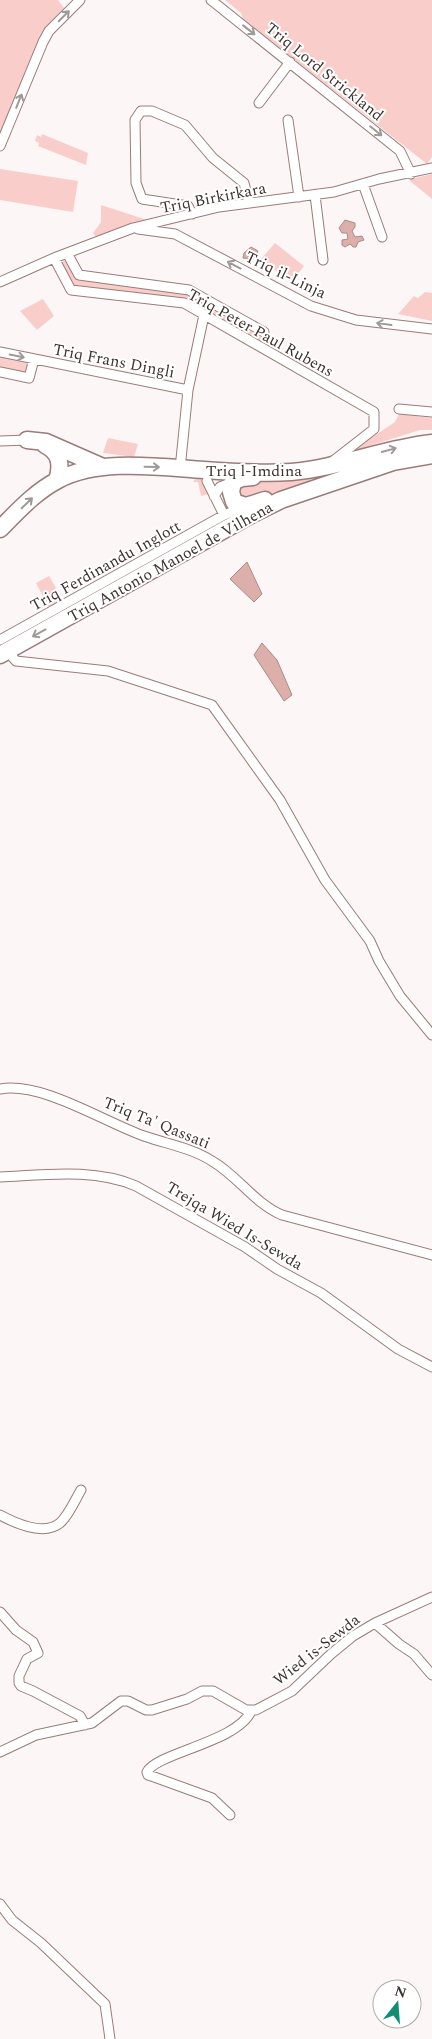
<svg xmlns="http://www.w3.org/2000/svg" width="432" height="2039" font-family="Spectral,serif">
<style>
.green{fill:#f9ceca}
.water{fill:#dcafaa;stroke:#ad8a86}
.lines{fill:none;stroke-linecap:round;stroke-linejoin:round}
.street-casing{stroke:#997c79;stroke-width:11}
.highway-casing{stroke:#997c79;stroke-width:19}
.street{stroke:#fff;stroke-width:9}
.highway{stroke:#fff;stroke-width:16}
.oneway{stroke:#9f9998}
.labels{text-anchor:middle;stroke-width:4;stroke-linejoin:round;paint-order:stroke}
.street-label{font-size:16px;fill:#3f3331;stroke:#fff}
</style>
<rect width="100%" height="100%" fill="#fdf6f6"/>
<!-- green -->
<path class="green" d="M0,0H58L64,8L42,33L16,99L0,134Z
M225,0H432V157L427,164L243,19L241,13Z
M42,134L88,153L86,165L38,146L39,143L35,141L37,135L41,137Z
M0,169L78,181L73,212L0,200Z
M432,174V199L410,181L411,179Z
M207,197L208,203L193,209L192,207L197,204L198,198Z
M101,205L147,220L96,237L93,233L101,222Z
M275,243L304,266L291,283L261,259Z
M65,260L77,280L187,293L264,335L260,340L184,298L73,286L61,263Z
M425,292L432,293V321L398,314L414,296L418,298Z
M43,299L54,316L37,330L20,311Z
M0,356L28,362L26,373L0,368Z
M399,414L432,418V430H420L350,452L395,422Z
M108,438L138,444L134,457L103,453Z
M374,462L262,497L237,499L238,484Z
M197,477H200L209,494L201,496L198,482H193Z
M49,576L63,600L49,608L36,583Z"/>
<!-- water -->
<path class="water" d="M345,220L355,223V227L352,231L355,237L362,236L364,240L358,242L356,247H353L350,244L345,247L342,245V240L348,239L347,233H342L339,228Z
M251,247L258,251L256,256L251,259L243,258L244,253Z
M247,562L262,594L254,602L230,579Z
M262,643L277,660L292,695L284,701L254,655Z"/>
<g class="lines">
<!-- street casing -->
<g class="street-casing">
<path id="street" d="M211,0L400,151L411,174
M259,103L290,62
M288,120L299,197
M0,146L43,42L49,31L80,0
M363,184L382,237
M315,195L323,260
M192,214L188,206L142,199L136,183L135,120L141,111H152L185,125L213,158L244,183L249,203
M138,229L175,234L311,306L356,320L432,329
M67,253L79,275L189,290L264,332
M54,258L71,290L184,303L374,412V429L333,461
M0,282L54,258L133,228L219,207L334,192L379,179L432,168
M0,352L188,390
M0,372L29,378L34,359
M399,409L432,412
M0,441L27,440
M180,469L188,390L204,315
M207,481L224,515
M214,496L220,487L233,482
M0,640L224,515L246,506
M7,651L16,661L108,671L212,705L280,800L325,880L370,941L379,961L400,996L432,1035
M0,1089C41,1081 104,1122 144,1136C167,1144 192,1148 212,1161C238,1176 254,1203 282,1215L432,1255
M0,1177C45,1175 94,1168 136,1186L245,1247L277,1269L321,1293L398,1349L432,1367
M0,1515C15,1523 44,1536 60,1523C69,1515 75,1500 81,1490
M0,1612L16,1630L33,1642L38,1653L27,1659L19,1676V1683L21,1686L33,1691L80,1716L85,1725
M375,1623L399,1644L414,1654L432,1675
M0,1752L36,1735L92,1723L121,1701H128L146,1710H152L187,1699L202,1691H213L246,1710H256L292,1691L331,1654L353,1636L375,1623L432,1597
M230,1815L212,1798L157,1778L148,1775L147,1772C156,1753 238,1742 251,1711
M0,1904L12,1920L41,1943L105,2004L110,2039"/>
</g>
<!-- highway casing -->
<g class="highway-casing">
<path id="highway" d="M27,440L46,442L103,467
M45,445C60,452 62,465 57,480
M253,477L242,478L233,482L231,492L234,502L246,506L265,500
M0,529C18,511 35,492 58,480C99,458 159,467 204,470C232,472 262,474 291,472C339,468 384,448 432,443
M0,655L249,516L281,500L393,462L432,455"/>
</g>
<!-- street -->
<use href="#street" class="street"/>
<!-- highway -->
<use href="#highway" class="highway"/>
</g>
<!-- one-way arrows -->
<defs><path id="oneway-shaft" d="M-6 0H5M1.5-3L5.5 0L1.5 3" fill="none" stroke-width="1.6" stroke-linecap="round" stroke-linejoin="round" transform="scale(1.25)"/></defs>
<g class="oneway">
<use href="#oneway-shaft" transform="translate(64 16) rotate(-45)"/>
<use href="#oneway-shaft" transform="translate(249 30) rotate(38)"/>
<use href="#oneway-shaft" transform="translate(19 101) rotate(-68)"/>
<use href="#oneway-shaft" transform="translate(376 131) rotate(39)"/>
<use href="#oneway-shaft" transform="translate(234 265) rotate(-152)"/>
<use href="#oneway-shaft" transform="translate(384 324) rotate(-172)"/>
<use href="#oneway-shaft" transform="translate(17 356) rotate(11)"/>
<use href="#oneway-shaft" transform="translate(389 450) rotate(-15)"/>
<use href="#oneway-shaft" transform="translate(152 467) rotate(1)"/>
<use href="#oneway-shaft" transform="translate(27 503) rotate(-44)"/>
<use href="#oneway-shaft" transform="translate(39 633) rotate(151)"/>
</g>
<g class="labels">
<!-- street labels -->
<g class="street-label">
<text transform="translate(325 71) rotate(39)" y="6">Triq Lord Strickland</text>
<text transform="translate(213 197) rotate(-11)" y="6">Triq Birkirkara</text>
<text transform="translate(286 274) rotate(26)" y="6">Triq il-Linja</text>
<text transform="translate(261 332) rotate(29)" y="6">Triq Peter Paul Rubens</text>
<text transform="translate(114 360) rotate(11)" y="6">Triq Frans Dingli</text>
<text x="254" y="476">Triq l-Imdina</text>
<text transform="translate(170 561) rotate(-29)" y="6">Triq Antonio Manoel de Vilhena</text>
<text transform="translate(105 565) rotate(-29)" y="6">Triq Ferdinandu Inglott</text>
<text transform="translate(157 1122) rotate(22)" y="6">Triq Ta' Qassati</text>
<text transform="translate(235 1225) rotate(31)" y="6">Trejqa Wied Is-Sewda</text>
<text transform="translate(316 1649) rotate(-38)" y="6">Wied is-Sewda</text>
</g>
</g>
<!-- north arrow -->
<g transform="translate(397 2004) rotate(17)"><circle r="24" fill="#ffffff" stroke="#b2adad"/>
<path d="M0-4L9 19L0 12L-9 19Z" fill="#118d71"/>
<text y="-8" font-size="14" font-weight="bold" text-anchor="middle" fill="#3f3331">N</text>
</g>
</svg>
